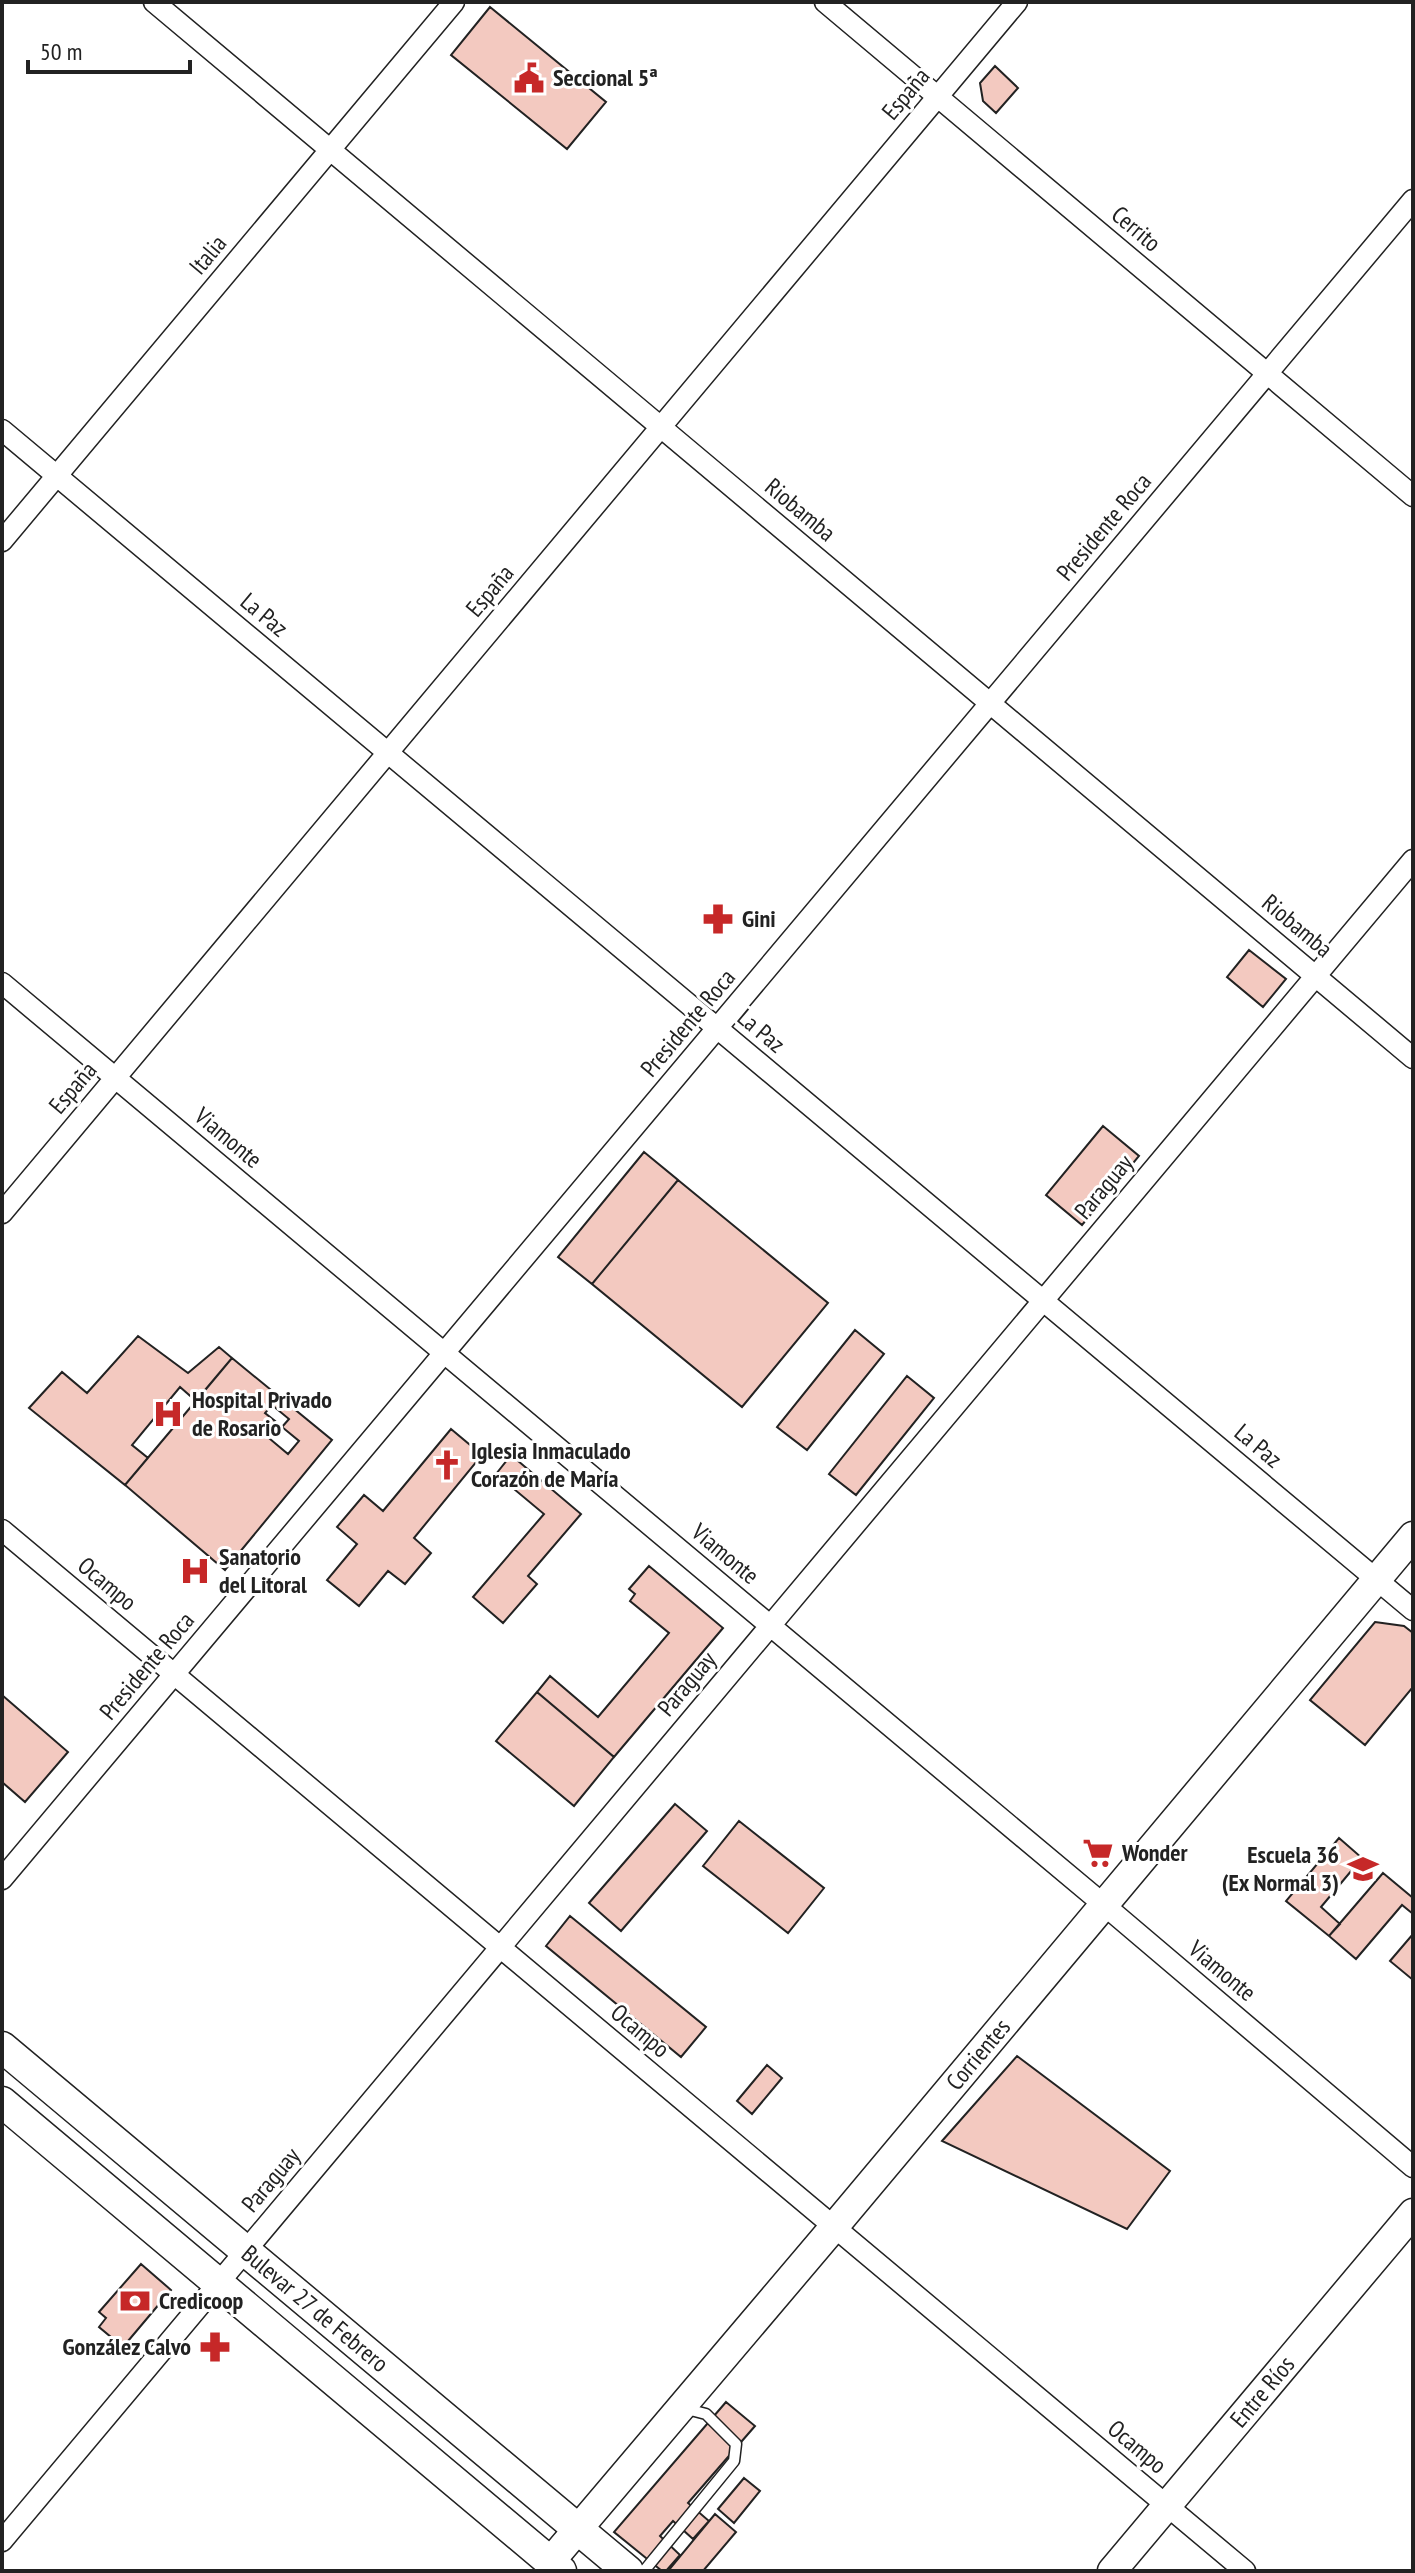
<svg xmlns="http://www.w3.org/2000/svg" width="1415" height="2573" font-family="'PT Sans Narrow',sans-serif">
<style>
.building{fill:#f3c9c0;stroke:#222;stroke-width:2;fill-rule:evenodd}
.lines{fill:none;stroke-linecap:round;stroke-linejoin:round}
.lane-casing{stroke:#222;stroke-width:13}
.street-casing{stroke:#222;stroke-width:23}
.secondary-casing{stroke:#222;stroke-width:31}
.primary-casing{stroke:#222;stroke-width:33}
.lane{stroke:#fff;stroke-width:10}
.street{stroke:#fff;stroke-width:20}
.secondary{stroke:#fff;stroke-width:28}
.primary{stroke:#fff;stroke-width:30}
.labels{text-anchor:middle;stroke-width:6;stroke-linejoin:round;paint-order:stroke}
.poi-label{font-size:24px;font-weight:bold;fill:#222;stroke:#fff;text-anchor:start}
.street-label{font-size:24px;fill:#222;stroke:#fff}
</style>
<rect width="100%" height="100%" fill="#fff"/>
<!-- building -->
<path class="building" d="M490,7L606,102L567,149L451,55Z
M995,66L1018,88L996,113L983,101L980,83Z
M1249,950L1286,979L1263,1007L1227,977Z
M1103,1126L1139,1156L1082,1225L1046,1195Z
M644,1152L678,1180L592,1284L558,1257Z
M678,1180L828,1303L742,1407L592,1284Z
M855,1330L884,1354L807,1450L777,1427Z
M138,1336L188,1373L219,1347L232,1358L196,1401L180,1387L132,1445L148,1458L125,1485L29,1408L62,1372L87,1393Z
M232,1358L332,1440L225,1570L125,1485ZM272,1405L289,1419L282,1427L299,1441L288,1454L264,1434L275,1421L265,1413Z
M907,1376L934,1398L856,1495L829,1474Z
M451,1429L482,1455L414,1538L431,1553L405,1584L388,1571L359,1606L327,1580L357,1544L337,1527L364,1495L383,1511Z
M511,1455L581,1514L528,1576L537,1584L503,1623L473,1597L544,1514L496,1474Z
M649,1566L723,1628L614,1757L537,1692L550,1676L598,1717L669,1633L630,1601L635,1594L629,1589Z
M1375,1622L1404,1626L1413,1633V1687L1365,1745L1310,1700Z
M537,1692L614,1757L574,1806L496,1741Z
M2,1695L68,1752L25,1802L2,1782Z
M675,1804L707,1831L621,1931L589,1903Z
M739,1821L824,1888L788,1933L703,1866Z
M1339,1838L1362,1858L1321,1907L1340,1924L1329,1936L1286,1901Z
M1383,1873L1413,1898V1914L1402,1905L1356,1959L1329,1936Z
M570,1916L706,2027L681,2057L546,1946Z
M1413,1934V1980L1390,1961Z
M1017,2056L1170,2171L1127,2229L942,2141Z
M767,2065L782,2078L752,2114L737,2101Z
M141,2264L171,2290L123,2347L99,2327L106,2318L99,2312Z
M726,2402L755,2426L688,2503L709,2521L693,2539L673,2521L660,2536L680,2555L666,2571H662L614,2532Z
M744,2478L760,2491L734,2523L718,2509Z
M715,2514L736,2532L703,2571H668Z"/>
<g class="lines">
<!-- lane casing -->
<g class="lane-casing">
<path id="lane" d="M644,2571L734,2461L736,2444L706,2414L683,2408"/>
</g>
<!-- street casing -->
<g class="street-casing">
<path id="street" d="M154,2L1413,1058
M825,2L1413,496
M2,430L1413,1610
M2,541L454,2
M2,983L1103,1904L1413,2167
M2,1213L1017,2
M2,1530L1245,2571
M2,1879L1413,200
M2,2541L1413,860"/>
</g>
<!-- secondary casing -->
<g class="secondary-casing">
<g id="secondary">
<path id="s1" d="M550,2562L834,2227L1413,1536"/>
<path id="s2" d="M1112,2571L1413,2213"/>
</g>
</g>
<!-- primary casing -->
<g class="primary-casing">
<g id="primary">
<path id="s3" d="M2,2047L628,2571"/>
<path d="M2,2102L561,2571"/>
</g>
</g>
<!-- lane -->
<use href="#lane" class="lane"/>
<!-- street -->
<use href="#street" class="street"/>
<!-- secondary -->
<use href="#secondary" class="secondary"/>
<!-- primary -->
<use href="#primary" class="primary"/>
</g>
<!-- icons -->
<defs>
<g id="civic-bare" transform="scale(2.4)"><path d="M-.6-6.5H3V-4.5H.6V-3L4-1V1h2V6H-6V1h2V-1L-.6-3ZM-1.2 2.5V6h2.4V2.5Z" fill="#c62828" stroke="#fff" stroke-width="2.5" paint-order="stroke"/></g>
<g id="pharmacy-bare" transform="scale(2.4)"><path d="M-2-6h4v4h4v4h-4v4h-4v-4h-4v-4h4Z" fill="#c62828" stroke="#fff" stroke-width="2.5" paint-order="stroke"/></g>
<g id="hospital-bare" transform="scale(2.4)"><path d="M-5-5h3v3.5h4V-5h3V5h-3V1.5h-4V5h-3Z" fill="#c62828" stroke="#fff" stroke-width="2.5" paint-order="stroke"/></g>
<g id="church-bare" transform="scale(2.4)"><path d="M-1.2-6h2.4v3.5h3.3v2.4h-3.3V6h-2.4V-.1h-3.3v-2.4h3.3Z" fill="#c62828" stroke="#fff" stroke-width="2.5" paint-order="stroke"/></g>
<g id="supermarket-bare" transform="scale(2.4)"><path d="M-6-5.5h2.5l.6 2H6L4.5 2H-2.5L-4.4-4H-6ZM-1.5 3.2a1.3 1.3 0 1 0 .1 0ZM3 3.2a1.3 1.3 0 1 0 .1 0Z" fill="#c62828" stroke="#fff" stroke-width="2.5" paint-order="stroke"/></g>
<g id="university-bare" transform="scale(2.4)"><path d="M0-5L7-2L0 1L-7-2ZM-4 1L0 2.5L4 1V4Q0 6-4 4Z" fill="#c62828" stroke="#fff" stroke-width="2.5" paint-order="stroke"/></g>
<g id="bank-bare" transform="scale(2.4)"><path d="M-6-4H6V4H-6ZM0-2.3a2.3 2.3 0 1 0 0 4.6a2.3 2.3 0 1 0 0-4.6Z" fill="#c62828" stroke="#fff" stroke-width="2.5" paint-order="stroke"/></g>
</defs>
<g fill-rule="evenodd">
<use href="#civic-bare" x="529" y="78"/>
<use href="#pharmacy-bare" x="718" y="919"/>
<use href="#hospital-bare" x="168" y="1414"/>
<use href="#church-bare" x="447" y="1465"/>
<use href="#hospital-bare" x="195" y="1571"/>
<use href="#supermarket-bare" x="1098" y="1853"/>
<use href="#university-bare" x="1363" y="1869"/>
<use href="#bank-bare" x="135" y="2301"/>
<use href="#pharmacy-bare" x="215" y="2347"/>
</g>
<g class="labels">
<!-- poi labels -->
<g class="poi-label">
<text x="553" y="86">Seccional 5ª</text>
<text x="742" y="927">Gini</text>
<text x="192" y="1408">Hospital Privado<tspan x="192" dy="28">de Rosario</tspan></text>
<text x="471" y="1459">Iglesia Inmaculado<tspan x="471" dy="28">Corazón de María</tspan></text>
<text x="219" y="1565">Sanatorio<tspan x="219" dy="28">del Litoral</tspan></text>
<text x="1122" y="1861">Wonder</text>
<text x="1339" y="1863" text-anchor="end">Escuela 36<tspan x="1339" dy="28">(Ex Normal 3)</tspan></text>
<text x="159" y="2309">Credicoop</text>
<text x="191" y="2355" text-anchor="end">González Calvo</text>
</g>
<!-- street labels -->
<g class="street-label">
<text transform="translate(906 94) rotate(-50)" y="8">España</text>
<text transform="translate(1136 229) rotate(40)" y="8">Cerrito</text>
<text transform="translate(208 255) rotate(-50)" y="8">Italia</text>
<text transform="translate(800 510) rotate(40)" y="8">Riobamba</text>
<text transform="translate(1104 527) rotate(-50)" y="8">Presidente Roca</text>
<text transform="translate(490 591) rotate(-50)" y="8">España</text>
<text transform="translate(264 615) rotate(40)" y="8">La Paz</text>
<text transform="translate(1297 926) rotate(40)" y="8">Riobamba</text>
<text transform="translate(688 1023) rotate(-50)" y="8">Presidente Roca</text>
<text transform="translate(761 1031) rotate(40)" y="8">La Paz</text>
<text transform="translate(73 1088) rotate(-50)" y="8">España</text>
<text transform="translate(228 1138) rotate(40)" y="8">Viamonte</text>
<text transform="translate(1104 1187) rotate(-50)" y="8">Paraguay</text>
<text transform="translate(1258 1446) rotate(40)" y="8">La Paz</text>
<text transform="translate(725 1554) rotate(40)" y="8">Viamonte</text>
<text transform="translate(107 1584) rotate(40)" y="8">Ocampo</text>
<text transform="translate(147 1666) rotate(-50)" y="8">Presidente Roca</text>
<text transform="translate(687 1684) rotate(-50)" y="8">Paraguay</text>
<text transform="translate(1222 1971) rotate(40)" y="8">Viamonte</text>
<text transform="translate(640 2031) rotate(40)" y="8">Ocampo</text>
<text dy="8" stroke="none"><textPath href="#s1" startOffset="664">Corrientes</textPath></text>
<text transform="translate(271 2180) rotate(-50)" y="8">Paraguay</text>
<text dy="8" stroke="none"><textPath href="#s3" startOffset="408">Bulevar 27 de Febrero</textPath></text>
<text dy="8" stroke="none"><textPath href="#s2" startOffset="234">Entre Ríos</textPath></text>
<text transform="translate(1137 2447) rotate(40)" y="8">Ocampo</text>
</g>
</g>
<!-- border -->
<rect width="1415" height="2573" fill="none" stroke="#222222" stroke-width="8"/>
<!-- scale -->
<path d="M28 60v12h162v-12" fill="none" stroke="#222222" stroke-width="4"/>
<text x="40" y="60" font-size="24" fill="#222222" stroke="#ffffff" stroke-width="6" paint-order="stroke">50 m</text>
</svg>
